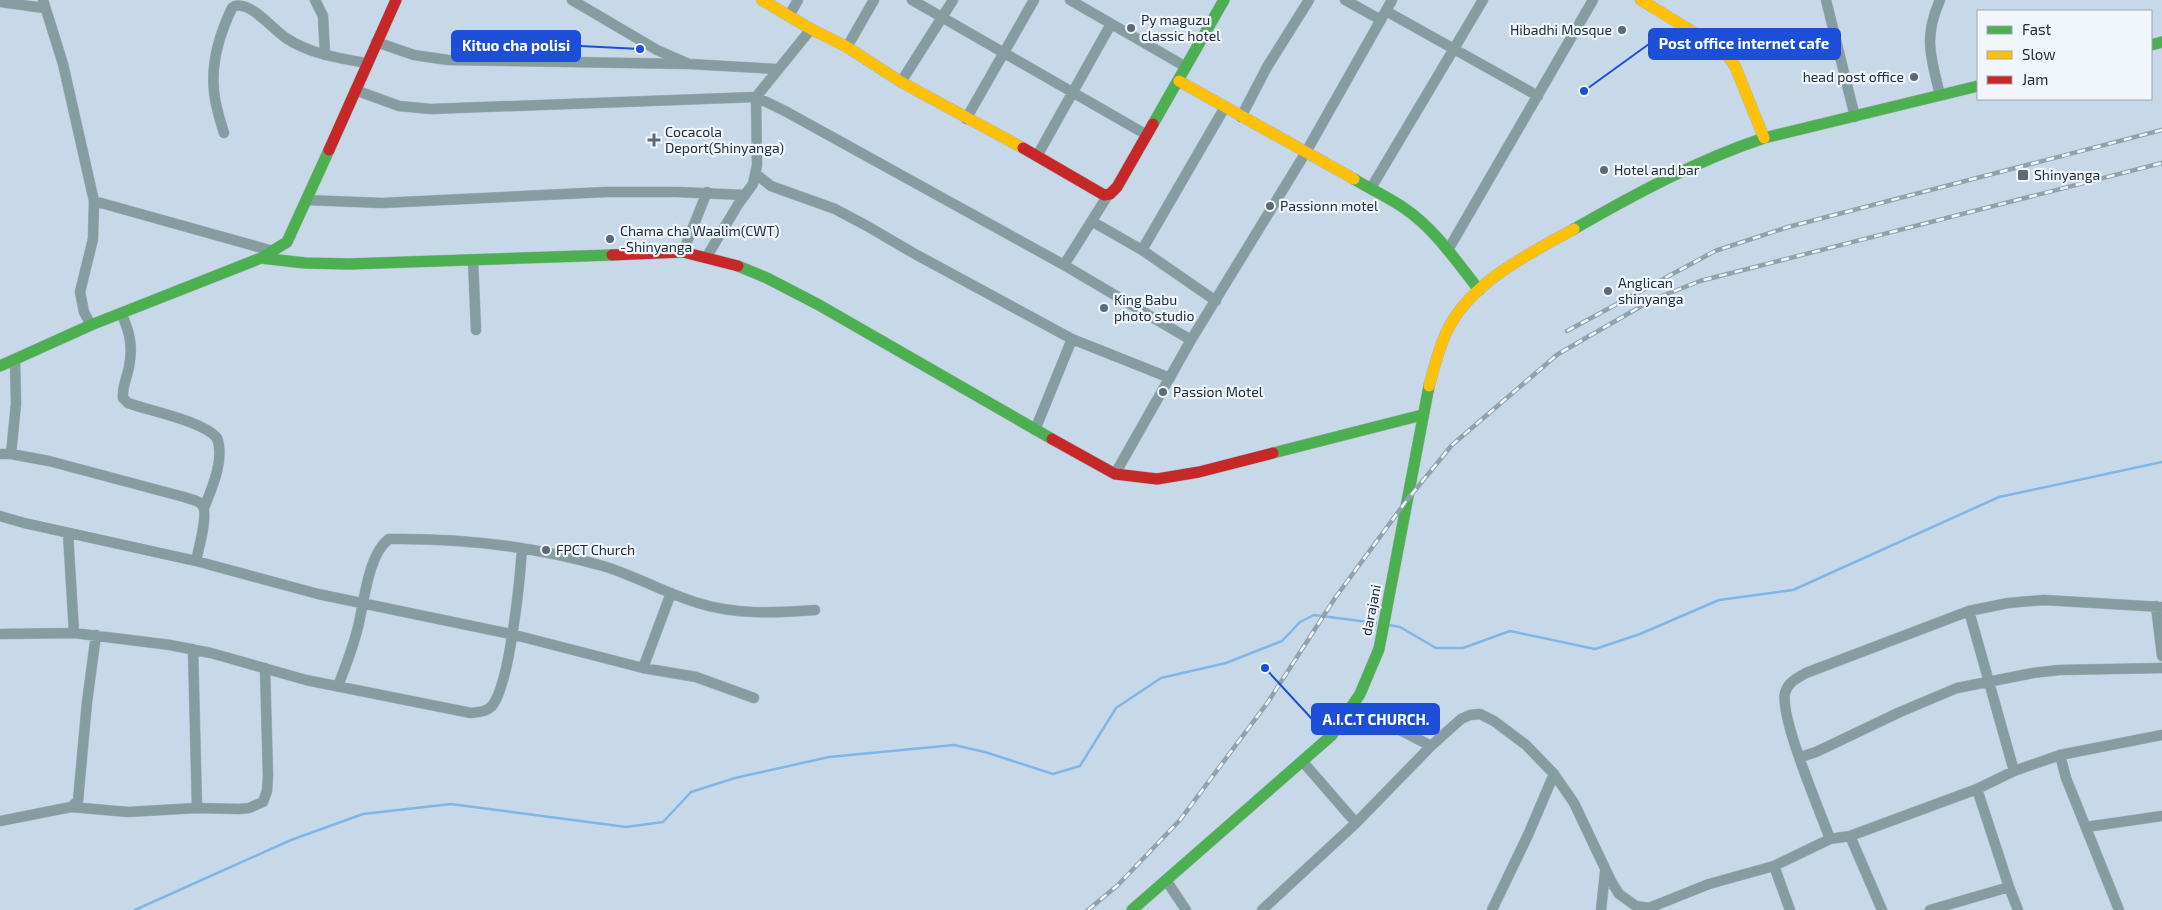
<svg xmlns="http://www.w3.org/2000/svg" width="2162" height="910" font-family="'Exo 2',sans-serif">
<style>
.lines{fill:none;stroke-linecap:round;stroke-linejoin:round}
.stream{stroke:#80b6e7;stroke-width:2.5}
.street-casing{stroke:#a8b6c3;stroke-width:11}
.fast-casing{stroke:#a8b6c3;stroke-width:12}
.slow-casing{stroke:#a8b6c3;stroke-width:12}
.jam-casing{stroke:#a8b6c3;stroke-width:12}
.street{stroke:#859da1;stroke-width:10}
.fast{stroke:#4caf50;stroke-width:11}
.slow{stroke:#ffc107;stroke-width:11}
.jam{stroke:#c62828;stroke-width:11}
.rail-casing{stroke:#90a2ab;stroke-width:4.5}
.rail{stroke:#f0f6fc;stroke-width:2.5;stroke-dasharray:8;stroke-linecap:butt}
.poi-dot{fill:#5c6a76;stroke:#f0f6fc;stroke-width:2}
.labels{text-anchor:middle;stroke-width:4.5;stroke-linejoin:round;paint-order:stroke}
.poi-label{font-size:14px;fill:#222e39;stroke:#f0f6fc;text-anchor:start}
.street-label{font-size:14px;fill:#222e39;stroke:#f0f6fc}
.leader{fill:none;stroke:#1d4ed8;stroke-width:2}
.callout-dot{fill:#1d4ed8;stroke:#f0f6fc;stroke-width:2}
.callout{fill:#1d4ed8;stroke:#1d4ed8;stroke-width:2}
.callout-label{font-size:15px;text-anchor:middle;font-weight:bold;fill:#fff}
</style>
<rect width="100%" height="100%" fill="#c7d8e8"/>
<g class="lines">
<!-- stream -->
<path class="stream" d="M1389,625L1400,627L1436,648H1463L1510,631L1595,649L1640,634L1719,600L1793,590L1999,497L2162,462
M135,910L291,840L363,814L451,804L626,827L663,822L691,792L735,778L829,757L954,745L985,752L1053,774L1080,766L1116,708L1161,678L1226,663L1282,641L1300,622L1314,615L1376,623"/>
<!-- street casing -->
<g class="street-casing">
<path id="street" d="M43,0L63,64L94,201L93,239L80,292L84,312L91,325
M315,0L323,16L325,55
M572,0L657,50L689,64L777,69
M912,0L1147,135
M1070,0L1186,67
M1345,0L1381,20
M1826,0L1855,117
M1940,0C1923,38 1931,57 1940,95
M0,2L44,8
M1386,11L1538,96
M789,16L798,0
M376,42L414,55L448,60L689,64
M847,47L874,0
M901,82L953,0
M355,90L399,106L431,109L756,97L785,111L1064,265L1191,340
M1241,117L1267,67L1309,0
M966,119L1034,0
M224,133C220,120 215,105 214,91C211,63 220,33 232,8L235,6C252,2 272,29 286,38C310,54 338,58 366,63
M1037,156L1111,24
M756,174L771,186L835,209L867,226L915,254L1072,339L1170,378
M1371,188L1483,0
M306,200L382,203L606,192H677L745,195
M94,201L273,251
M1093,222L1142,250L1216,301
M1142,250L1225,107
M1448,250L1593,0
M683,252L707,192
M707,256L739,203L753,184L757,165L756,97L811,29
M473,260L476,330
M1064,265L1108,195
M121,313C130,332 133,347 129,367C127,378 122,386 123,398L128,403C150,411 203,421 217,438C225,459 212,488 204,508
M1035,430L1072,339
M0,454H11L49,461L184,497C189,499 199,500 202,505C209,513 198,551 196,561
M11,454L16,404L15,360
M1115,474L1191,340L1306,152L1392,0
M0,516L24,523L196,561L318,594L511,634L643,668L696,677L754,698
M68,533L74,633
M2156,606L2162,656
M2162,607L2044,600L2008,603L1969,611L1806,673C1797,678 1788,682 1785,693C1780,719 1820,811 1830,839L1850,836L1977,789L2014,771L2060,755L2162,735
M1969,611L2014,771
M0,634L74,633L170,645L211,653L306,680L471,713C479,712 486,712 492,706C510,684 520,579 522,548
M193,649L197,808
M643,668L671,593
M338,686C345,668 352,650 357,631C364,606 367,555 389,539C461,538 533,546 603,566C636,576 665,593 698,603C736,615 775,613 815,610
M1354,706L1431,746
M2060,755L2066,778L2119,910
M1801,757L1816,752L1900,712L1957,688L2033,673L2059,670L2162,668
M1303,762L1356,823
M1977,789L2009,887L2018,910
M71,807L128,812L197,808L239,809L249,808L263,802L267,791L268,776L265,668
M0,821L71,807L78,801L87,702L96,635
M2086,827L2162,816
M1850,836L1882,910
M1774,866L1790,910
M1166,880L1186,910
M1262,910L1356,823L1431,746L1461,719L1470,715L1480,714L1494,721L1526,745L1554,774L1574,803L1611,881L1619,894L1636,906L1649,908L1709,884L1774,866L1830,839
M1492,910L1528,835L1554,774
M1601,910L1605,872
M1930,910L2009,887"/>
</g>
<!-- fast casing -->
<g class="fast-casing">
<path id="fast" d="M2151,45L2162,42
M1153,124L1224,0
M1354,179C1370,189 1388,197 1404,208C1434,228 1457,262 1479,290
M1574,229C1635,194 1698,160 1764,138L1978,86
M261,258L305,263L349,264L612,255
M738,266L767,278L819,305L1052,439
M0,366L91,325L261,258L287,242L329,150
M1273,453L1422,415
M1132,910L1332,735L1360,694L1379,649L1429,386"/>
</g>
<!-- slow casing -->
<g class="slow-casing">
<path id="slow" d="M762,0L811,29L847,47L901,82L1023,148
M1641,0L1724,51L1735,66L1764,138
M1179,81L1354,179
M1429,386C1435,366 1439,345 1449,327C1474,280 1529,254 1574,229"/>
</g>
<!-- jam casing -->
<g class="jam-casing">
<path id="jam" d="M1023,148L1104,195L1110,194L1117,187L1153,124
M329,150L396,0
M612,255L683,252L738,266
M1052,439L1115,474L1157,479L1199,472L1273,453"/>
</g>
<!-- street -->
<use href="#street" class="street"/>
<!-- fast -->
<use href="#fast" class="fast"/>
<!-- slow -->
<use href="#slow" class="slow"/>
<!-- jam -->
<use href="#jam" class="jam"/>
<!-- rail casing -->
<g class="rail-casing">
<path id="rail" d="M1567,331L1715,251L1788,227L2162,130
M1088,910L1118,885L1180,820L1268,702L1335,598L1407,500L1452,445L1558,354L1652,300L1700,281L2162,163"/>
</g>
<!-- rail -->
<use href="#rail" class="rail"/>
</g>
<!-- markers -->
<g class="poi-dot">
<circle cx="1131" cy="28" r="5"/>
<circle cx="1622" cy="30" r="5"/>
<circle cx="1914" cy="77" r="5"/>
<path d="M651.5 132.5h5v5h5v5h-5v5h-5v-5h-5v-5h5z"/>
<circle cx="1604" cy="170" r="5"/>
<rect x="2017" y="169" width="12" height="12" rx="2.5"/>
<circle cx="1270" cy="206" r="5"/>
<circle cx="610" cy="239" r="5"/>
<circle cx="1608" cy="291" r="5"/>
<circle cx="1104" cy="308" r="5"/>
<circle cx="1163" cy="392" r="5"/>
<circle cx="546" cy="550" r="5"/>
</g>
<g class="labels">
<!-- poi labels -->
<g class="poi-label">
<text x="1141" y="25">Py maguzu<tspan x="1141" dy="16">classic hotel</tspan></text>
<text x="1612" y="35" text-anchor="end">Hibadhi Mosque</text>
<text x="1904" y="82" text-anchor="end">head post office</text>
<text x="665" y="137">Cocacola<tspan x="665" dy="16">Deport(Shinyanga)</tspan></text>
<text x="1614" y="175">Hotel and bar</text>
<text x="2034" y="180">Shinyanga</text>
<text x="1280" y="211">Passionn motel</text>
<text x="620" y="236">Chama cha Waalim(CWT)<tspan x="620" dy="16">-Shinyanga</tspan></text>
<text x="1618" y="288">Anglican<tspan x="1618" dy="16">shinyanga</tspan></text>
<text x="1114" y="305">King Babu<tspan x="1114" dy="16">photo studio</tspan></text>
<text x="1173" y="397">Passion Motel</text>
<text x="556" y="555">FPCT Church</text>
</g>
<!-- street labels -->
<g class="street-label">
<text transform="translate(1371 610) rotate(-79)" y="5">darajani</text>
</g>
</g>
<!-- callouts -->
<path class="leader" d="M1584 91L1649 44M640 49L580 46M1265 668L1312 719"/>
<g class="callout-dot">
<circle cx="1584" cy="91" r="5"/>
<circle cx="640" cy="49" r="5"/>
<circle cx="1265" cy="668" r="5"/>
</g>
<g class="callout">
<rect x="1649" y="29" width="191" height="30" rx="5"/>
<rect x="452" y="31" width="128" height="30" rx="5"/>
<rect x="1312" y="704" width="127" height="30" rx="5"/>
</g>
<g class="callout-label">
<text x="1744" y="49">Post office internet cafe</text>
<text x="516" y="51">Kituo cha polisi</text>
<text x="1376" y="725">A.I.C.T CHURCH.</text>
</g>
<!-- legend -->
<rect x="1977" y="10" width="175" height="90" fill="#f0f6fc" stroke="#9ea6ae"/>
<rect x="1987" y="26" width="25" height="8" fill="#4caf50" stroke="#9ea6ae"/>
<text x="2022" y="35" font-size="15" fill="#222e39">Fast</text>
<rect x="1987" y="51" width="25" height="8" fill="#ffc107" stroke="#9ea6ae"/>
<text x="2022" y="60" font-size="15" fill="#222e39">Slow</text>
<rect x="1987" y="76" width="25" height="8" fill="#c62828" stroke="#9ea6ae"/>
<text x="2022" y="85" font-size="15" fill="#222e39">Jam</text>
</svg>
